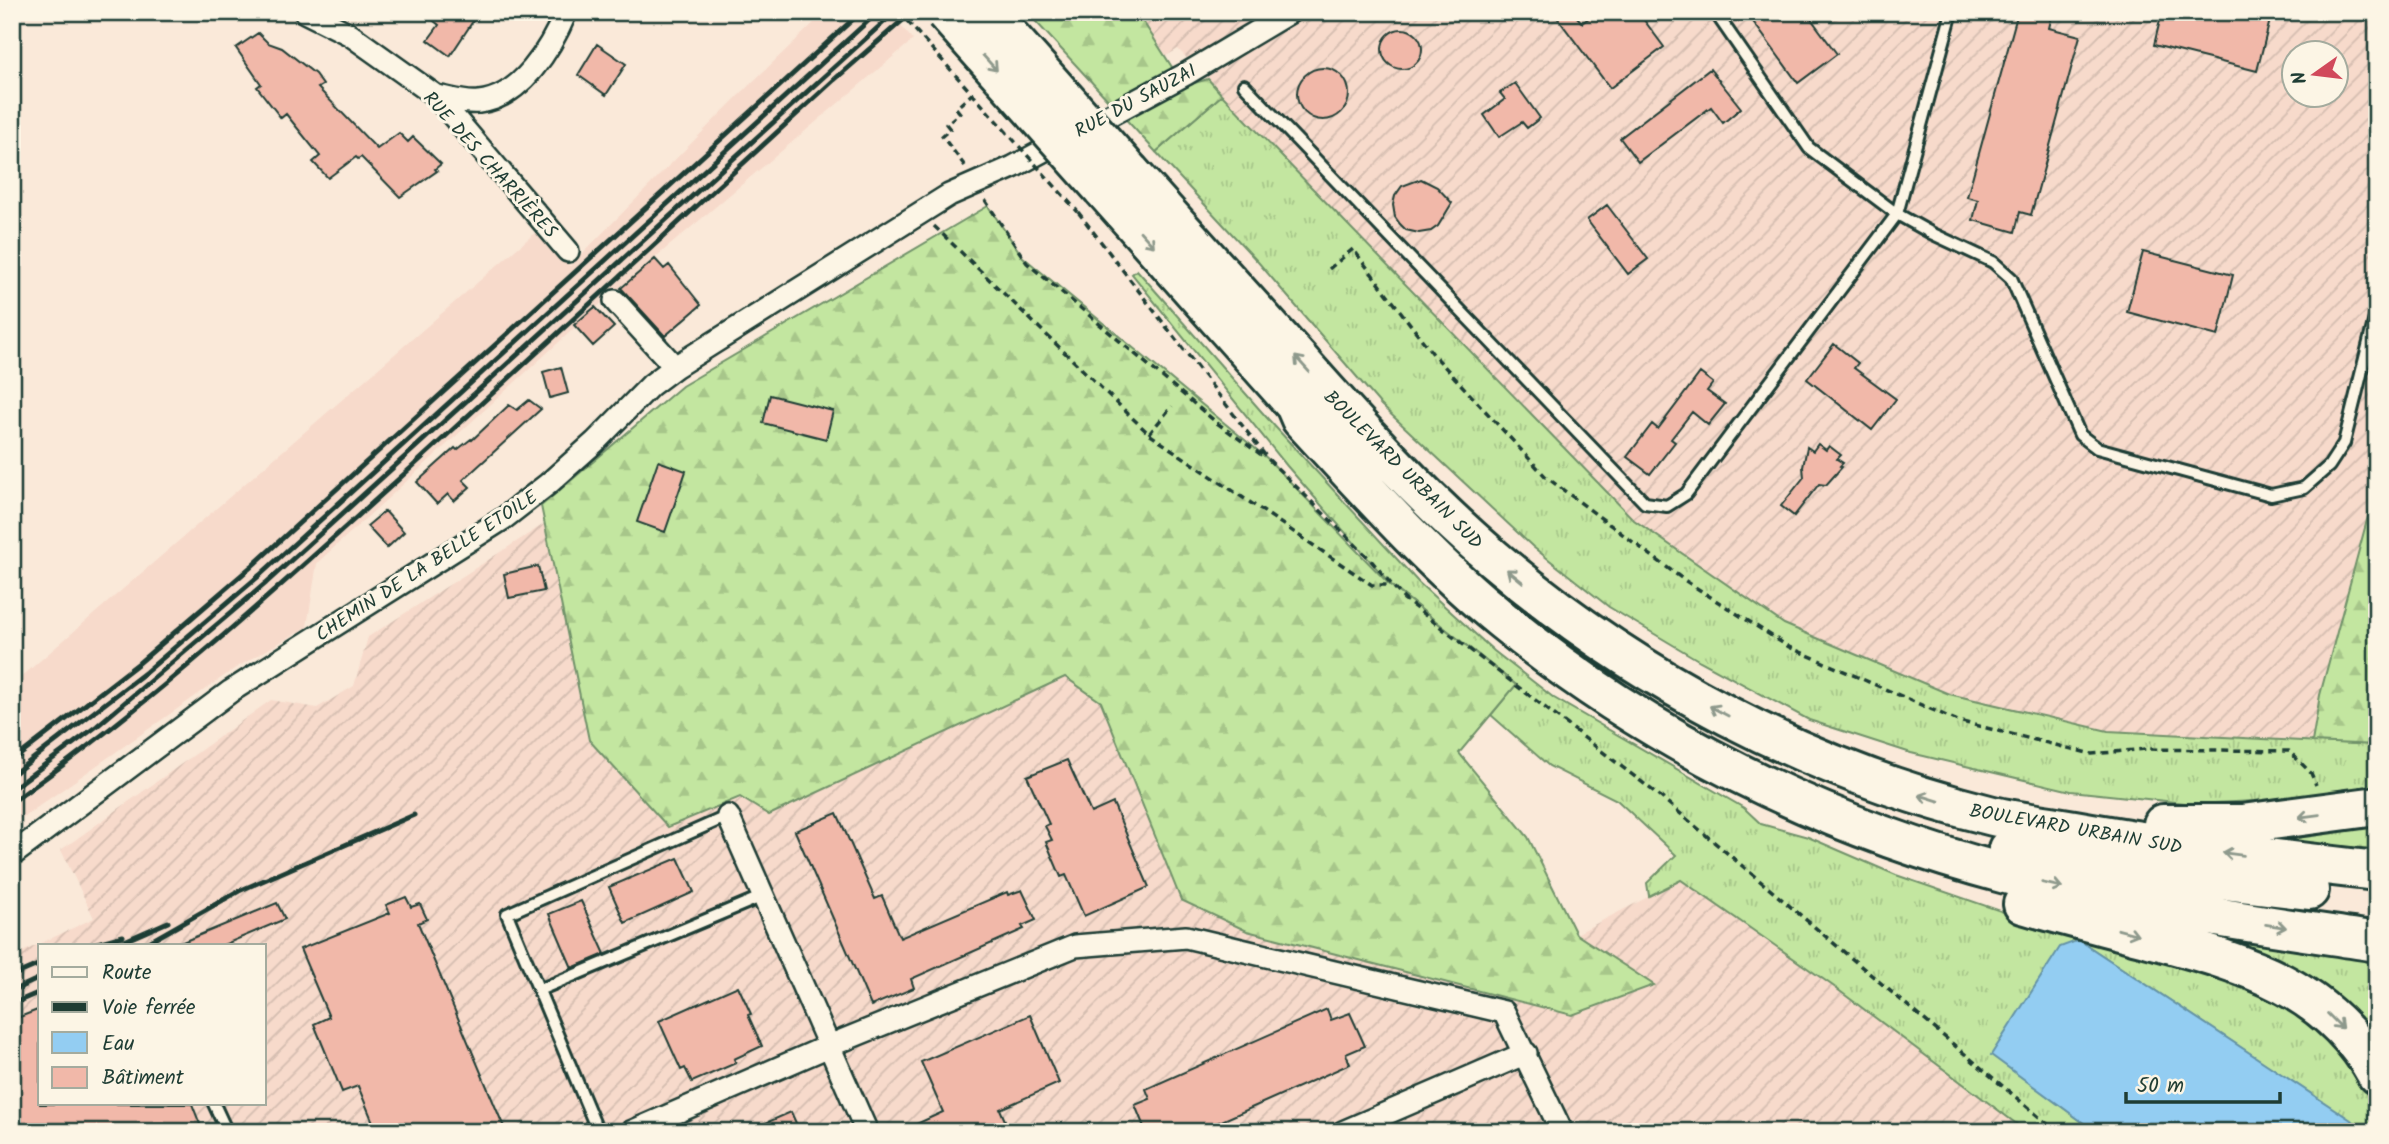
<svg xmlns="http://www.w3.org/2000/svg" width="2389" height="1144" font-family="Kalam,sans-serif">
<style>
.built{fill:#f7dacb}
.industrial{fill:url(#industrial-furrows);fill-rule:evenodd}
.grass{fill:url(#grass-tufts);stroke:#71926a;stroke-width:2}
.forest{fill:url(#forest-firs);stroke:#71926a;stroke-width:2}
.water{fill:#93cdf2;stroke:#6593a6;stroke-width:2}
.building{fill:#f1b8a9;stroke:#1f3d34;stroke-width:2}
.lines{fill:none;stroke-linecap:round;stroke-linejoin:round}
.lane-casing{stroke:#1f3d34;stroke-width:16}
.street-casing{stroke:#1f3d34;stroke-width:26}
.highway-casing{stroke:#1f3d34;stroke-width:44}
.path{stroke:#1f3d34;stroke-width:3.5;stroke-dasharray:7 5;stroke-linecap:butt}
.lane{stroke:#fcf5e5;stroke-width:10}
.street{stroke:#fcf5e5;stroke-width:21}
.highway{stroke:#fcf5e5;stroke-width:38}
.rail{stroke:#1f3d34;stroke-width:5}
.highway-bridge-casing{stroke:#1f3d34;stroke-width:44;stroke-linecap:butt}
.path-bridge{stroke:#1f3d34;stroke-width:3.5;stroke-dasharray:7 5;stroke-linecap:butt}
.highway-bridge{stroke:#fcf5e5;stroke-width:38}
.oneway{stroke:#8e998c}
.labels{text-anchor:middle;stroke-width:6;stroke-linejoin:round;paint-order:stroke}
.street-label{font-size:19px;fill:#1f3d34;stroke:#fcf5e5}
</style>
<defs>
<pattern id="industrial-furrows" width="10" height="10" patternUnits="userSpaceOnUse" patternTransform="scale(1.75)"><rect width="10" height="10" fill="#f7dacb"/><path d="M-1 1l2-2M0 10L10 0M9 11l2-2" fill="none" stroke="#d3bcaf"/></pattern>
<pattern id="grass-tufts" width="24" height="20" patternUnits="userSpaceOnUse" patternTransform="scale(1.75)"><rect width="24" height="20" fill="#c3e6a0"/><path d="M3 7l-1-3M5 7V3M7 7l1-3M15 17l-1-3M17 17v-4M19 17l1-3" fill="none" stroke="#a7c68a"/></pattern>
<pattern id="forest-firs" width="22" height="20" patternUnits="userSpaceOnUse" patternTransform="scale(1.75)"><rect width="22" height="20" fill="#c3e6a0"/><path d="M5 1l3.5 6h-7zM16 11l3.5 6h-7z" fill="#a7c68a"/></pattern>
</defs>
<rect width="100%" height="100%" fill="#fae9d9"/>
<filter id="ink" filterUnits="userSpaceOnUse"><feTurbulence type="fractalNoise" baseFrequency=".0143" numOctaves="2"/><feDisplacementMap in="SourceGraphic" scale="14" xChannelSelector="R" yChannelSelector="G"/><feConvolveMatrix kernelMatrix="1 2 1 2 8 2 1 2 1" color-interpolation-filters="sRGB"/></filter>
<g filter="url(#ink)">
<!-- built -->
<path class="built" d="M825,12H889L913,40L605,300L317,563L307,627L234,669L12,825V685L536,232L570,266L735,99Z"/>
<!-- industrial -->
<path class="industrial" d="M1137,12H2377V745L2108,731L1949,694L1784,624L1634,520L1178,49L1166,56ZM2294,52H2336V94H2294Z
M544,524L589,740L668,827L740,797L770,815L1065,677L1101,702L1181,900L1247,931L1572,1015L1654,985L1576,934L1681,880L1730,869L2026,1131L12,1132V957L94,918L61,850L271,700L317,708L354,686L368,637ZM40,946H264V1104H40Z"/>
<!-- grass -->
<path class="grass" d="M1222,95L1634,520L1784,624L1949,694L2108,731L2377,745V790L2317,798L2194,804L2071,791L1911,753L1809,720L1700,661L1609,607L1533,547L1381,405L1258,262L1156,152Z
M1137,270L1268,419L1419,583L1494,651L1554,698L1744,808L1761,824L1808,837L1896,875L2050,928L2115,944L2252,988L2304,1017L2350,1062L2377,1111V1132H2351L2356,1124L2079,940L1992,1055L2096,1132L2026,1131L1833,986L1681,880L1649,896L1647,883L1676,855L1617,800L1549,766L1491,715L1516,685L1393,587L1287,466L1132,274Z
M2377,814V854L2249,838Z
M2184,933L2284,948L2377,958V1051Z"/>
<!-- forest -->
<path class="forest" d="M1027,12H1137L1184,86L1208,79L1222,95L1156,152Z
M988,206L1023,257L1268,459L1390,585L1516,685L1459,753L1528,837L1576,934L1654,985L1572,1015L1247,931L1181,900L1101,702L1065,677L769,815L740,797L668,827L589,740L541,506L682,386Z
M2377,483V745L2312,742L2320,695Z"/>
<!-- water -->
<path class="water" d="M2079,940L2357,1124L2351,1132H2096L1991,1055L2060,947Z"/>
<!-- building -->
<path class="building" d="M423,12H479L450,56L428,40L439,25Z
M1553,12H1573L1582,23L1597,12H1638L1664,47L1610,88Z
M1746,12H1806L1837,54L1798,83Z
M2018,12H2053L2049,28L2080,36L2031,215L2020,212L2015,232L1973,220L1978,200L1967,197Z
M2162,12H2239L2270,20L2257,71L2154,45Z
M1382 49a20 20 0 1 1 40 0a20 20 0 1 1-40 0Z
M258,33L268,43L282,48L315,74L323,85L318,88L377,149L399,133L408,142L413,137L441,164L435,169L437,171L400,197L361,157L358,159L356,157L328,178L313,162L320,156L286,114L281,118L257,87L261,84L236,48Z
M597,44L626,64L606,95L578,75Z
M1297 94a26 26 0 1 1 52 0a26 26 0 1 1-52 0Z
M1710,69L1741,108L1723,123L1711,107L1638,162L1620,138Z
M1515,83L1540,118L1527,128L1522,122L1499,137L1484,115L1505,99L1500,93Z
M1421,179L1437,187L1452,203L1438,226L1431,231L1419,233L1406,230L1400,224L1395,217L1393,205L1395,196L1402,186Z
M1607,205L1648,259L1628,274L1587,220Z
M2143,252L2233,275L2218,336L2127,312Z
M655,259L664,269L669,265L701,305L665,336L621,288Z
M595,307L614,327L593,346L574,325Z
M1834,344L1858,363L1854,368L1896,399L1872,430L1807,379Z
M561,367L568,393L550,398L543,372Z
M1700,373L1713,383L1707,391L1725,404L1708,425L1692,412L1671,439L1675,442L1650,474L1627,457L1652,424L1658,429Z
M770,395L833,411L826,439L763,423Z
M529,400L541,409L463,480L470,487L454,501L448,494L437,504L417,482L455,448L457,450L471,439L472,440L509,405L517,410Z
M1818,444L1826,450L1829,446L1841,455L1837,459L1843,463L1840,466L1842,467L1826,485L1819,484L1794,516L1781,506L1804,477L1803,467L1807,447L1813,451Z
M658,461L686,471L665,532L637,522Z
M385,511L404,532L387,548L367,526Z
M538,566L544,591L509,598L504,574Z
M1067,760L1091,813L1113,803L1149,887L1084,916L1066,875L1061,877L1046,842L1052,840L1045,826L1049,824L1027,776Z
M837,813L875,899L882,896L900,938L1007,892L1008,895L1022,890L1036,920L1022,926L1024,929L911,979L914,988L871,1006L795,831Z
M678,858L694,892L625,923L609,887Z
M406,897L411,907L420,904L427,919L418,923L506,1132H377L358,1086L342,1092L314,1024L329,1017L300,949L390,913L386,905Z
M581,901L605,954L572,968L549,914Z
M277,903L285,919L221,946H173Z
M738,986L751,1014L748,1015L762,1046L734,1059L736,1063L692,1082L685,1068L681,1070L659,1021Z
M40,1009V1104H192L203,1132H12V1020Z
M1327,1009L1331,1020L1350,1013L1365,1046L1346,1054L1350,1064L1197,1132H1146L1135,1105L1150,1099L1146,1089Z
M1030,1015L1059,1083L1000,1109L1010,1132H899L943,1112L921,1062Z
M791,1112L800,1132H745Z"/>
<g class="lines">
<!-- lane casing -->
<g class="lane-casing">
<path id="lane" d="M1715,12L1809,148L1897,214L1931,233L1993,262L2011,278L2080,435L2097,448L2271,495L2304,488L2329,466L2344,443L2377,310
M1244,85L1645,503L1667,506L1686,494L1897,214L1952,12
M539,990L763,896
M214,1104L227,1132
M598,1132L507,914L728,816"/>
</g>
<!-- street casing -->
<g class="street-casing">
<path id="street" d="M305,12L349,34L436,96L568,251
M436,96C449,98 466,104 479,102C521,98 551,48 566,12
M615,301L675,367
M728,816L867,1132
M12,855L231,691L503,519L548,484L595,442L651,385L675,367L949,195L1013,167L1186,74L1290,12
M631,1132L829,1046L1075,946L1186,937L1504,1012L1562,1132
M1343,1132L1526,1053"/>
</g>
<!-- highway casing -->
<g class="highway-casing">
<path id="highway" d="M1130,172C1187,235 1243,298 1300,361C1361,430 1423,498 1493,558C1637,680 1809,771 1993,816C2019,822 2047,825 2074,830C2174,848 2275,859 2377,871
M1102,188L1295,405L1301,419C1365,488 1428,560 1502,620C1649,740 1823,826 2006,874C2128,906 2253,923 2377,942
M2163,824H2242L2377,806
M2008,849L2113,867L2309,890
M2023,904C2068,917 2113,928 2157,940C2247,964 2329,988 2377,1075"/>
</g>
<!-- path -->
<path class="path" d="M965,166L942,136L950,129L946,124L960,113L956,108L972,94
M985,200L1027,263L1217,423L1263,456
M1078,212L1268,459L1369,558L1404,599L1656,793L2057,1132
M934,226L1149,434L1372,585H1390
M1329,269L1353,249L1433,354L1546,477L1684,580L1789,647L1958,721L2092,754L2146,749L2289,751L2311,773L2316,785
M1149,434L1172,406"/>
<!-- lane -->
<use href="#lane" class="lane"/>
<!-- street -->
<use href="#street" class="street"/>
<!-- highway -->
<use href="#highway" class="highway"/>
<!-- rail -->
<path class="rail" d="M12,761L139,663L252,566L861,12
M12,775L146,672L260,575L878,12
M12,789L97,726L266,583L895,12
M12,802C154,702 283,584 412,467C553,338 693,209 834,80L912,12
M86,946L123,936
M113,946L168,922
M142,946L239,891L414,815
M12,976L40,964
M12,991L40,978
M12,1004L40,992"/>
<!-- highway-bridge casing -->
<g class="highway-bridge-casing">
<path id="highway-bridge" d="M945,12L1102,188
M988,12L1130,172"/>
</g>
<!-- path-bridge -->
<path class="path-bridge" d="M899,12L1078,212"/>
<!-- highway-bridge -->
<use href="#highway-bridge" class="highway-bridge"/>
</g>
<!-- one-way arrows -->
<defs><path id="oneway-shaft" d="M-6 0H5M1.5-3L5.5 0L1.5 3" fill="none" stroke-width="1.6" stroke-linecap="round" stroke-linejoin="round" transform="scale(1.75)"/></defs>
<g class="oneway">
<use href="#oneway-shaft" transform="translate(990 63) rotate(48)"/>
<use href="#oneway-shaft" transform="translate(1147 239) rotate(48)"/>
<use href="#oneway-shaft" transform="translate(1302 364) rotate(-132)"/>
<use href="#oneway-shaft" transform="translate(1515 576) rotate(-141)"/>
<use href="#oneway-shaft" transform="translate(1719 711) rotate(-152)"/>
<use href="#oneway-shaft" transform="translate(1929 798) rotate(-163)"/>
<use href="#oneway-shaft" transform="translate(2309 816) rotate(172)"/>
<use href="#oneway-shaft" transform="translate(2233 854) rotate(-173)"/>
<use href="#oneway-shaft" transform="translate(2052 885) rotate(13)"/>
<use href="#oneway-shaft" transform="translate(2276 926) rotate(9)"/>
<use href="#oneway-shaft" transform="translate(2128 932) rotate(15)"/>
<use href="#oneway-shaft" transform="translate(2335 1021) rotate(45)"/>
</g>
</g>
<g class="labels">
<!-- street labels -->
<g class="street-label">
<text transform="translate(1135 100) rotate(-28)" y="7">RUE DU SAUZAI</text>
<text transform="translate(491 164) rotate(48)" y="7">RUE DES CHARRIÈRES</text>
<text transform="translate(1404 469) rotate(45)" y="7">BOULEVARD URBAIN SUD</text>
<text transform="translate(426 565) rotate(-33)" y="7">CHEMIN DE LA BELLE ETOILE</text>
<text transform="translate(2076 828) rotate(10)" y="7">BOULEVARD URBAIN SUD</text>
</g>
</g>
<!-- margin -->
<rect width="2389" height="1144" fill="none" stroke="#fcf5e5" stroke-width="42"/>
<rect x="21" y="21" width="2347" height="1102" fill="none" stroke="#1f3d34" stroke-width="2.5" filter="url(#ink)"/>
<!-- legend -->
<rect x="38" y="944" width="228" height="161" fill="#fcf5e5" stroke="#a4ab9e" stroke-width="2"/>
<rect x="52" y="967" width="35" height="10" fill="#fcf5e5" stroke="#a4ab9e" stroke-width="2"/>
<text x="102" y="979" font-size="21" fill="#1f3d34">Route</text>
<rect x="52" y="1002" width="35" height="10" fill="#1f3d34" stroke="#a4ab9e" stroke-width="2"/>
<text x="102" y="1014" font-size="21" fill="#1f3d34">Voie ferrée</text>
<rect x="52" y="1032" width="35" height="21" fill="#93cdf2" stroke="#a4ab9e" stroke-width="2"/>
<text x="102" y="1050" font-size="21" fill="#1f3d34">Eau</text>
<rect x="52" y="1067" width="35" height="21" fill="#f1b8a9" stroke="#a4ab9e" stroke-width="2"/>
<text x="102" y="1084" font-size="21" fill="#1f3d34">Bâtiment</text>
<!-- north arrow -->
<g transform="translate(2315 74) rotate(256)"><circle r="33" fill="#fcf5e5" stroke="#a4ab9e" stroke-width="2"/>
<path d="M0-5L12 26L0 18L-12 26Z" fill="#d1495b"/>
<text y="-10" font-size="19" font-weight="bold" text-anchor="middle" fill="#1f3d34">N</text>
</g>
<!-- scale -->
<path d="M2126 1092v10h154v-10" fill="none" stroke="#1f3d34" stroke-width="3.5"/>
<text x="2137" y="1092" font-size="21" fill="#1f3d34" stroke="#fcf5e5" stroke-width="5" paint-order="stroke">50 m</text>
</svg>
